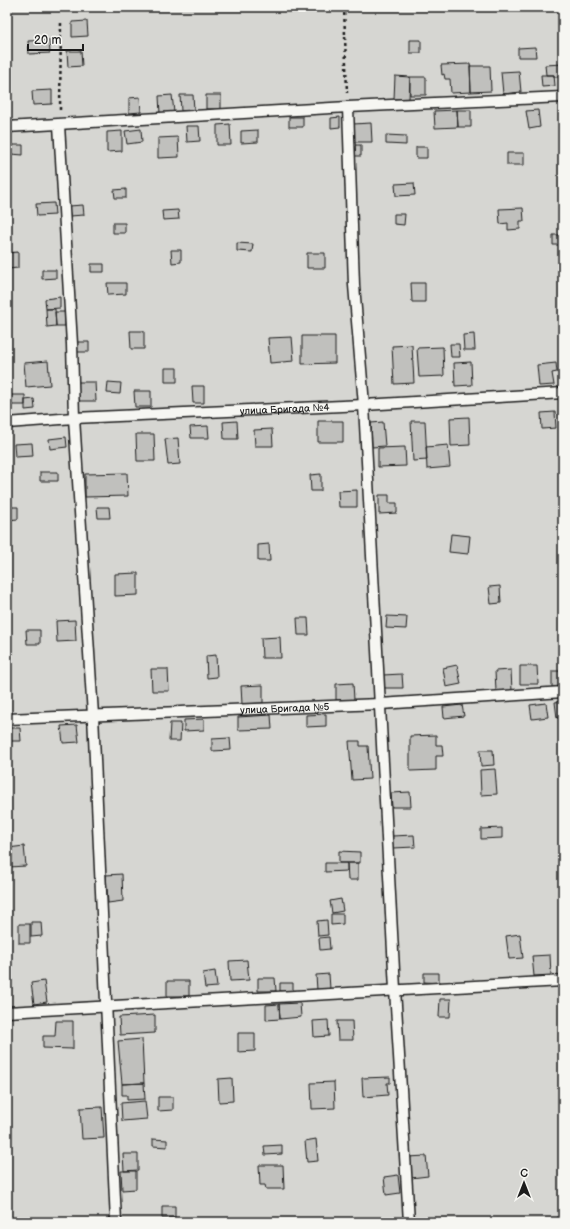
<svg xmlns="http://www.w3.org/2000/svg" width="570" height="1229" font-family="'Balsamiq Sans',sans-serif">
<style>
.green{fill:#d6d6d2;stroke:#797977}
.building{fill:#c0c0bd;stroke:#1c1c1c}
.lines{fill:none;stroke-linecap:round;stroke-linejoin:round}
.service-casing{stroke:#1c1c1c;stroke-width:13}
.path{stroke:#1c1c1c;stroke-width:2.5;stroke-dasharray:3 3;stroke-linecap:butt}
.service{stroke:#f6f6f2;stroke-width:10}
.labels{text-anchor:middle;stroke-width:3.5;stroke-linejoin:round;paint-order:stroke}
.street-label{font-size:10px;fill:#1c1c1c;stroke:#f6f6f2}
</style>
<rect width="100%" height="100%" fill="#f6f6f2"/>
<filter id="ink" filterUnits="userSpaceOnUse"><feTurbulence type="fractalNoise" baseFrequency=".025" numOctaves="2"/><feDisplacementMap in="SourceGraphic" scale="8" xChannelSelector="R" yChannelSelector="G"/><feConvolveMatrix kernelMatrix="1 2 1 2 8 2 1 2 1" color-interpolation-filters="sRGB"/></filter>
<g filter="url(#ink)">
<!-- green -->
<path class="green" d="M7,7H563V1222H7Z"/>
<!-- building -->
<path class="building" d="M87,21L88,36L72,37V22Z
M49,40L50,53L29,54L28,41Z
M410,40H421V53H410Z
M535,47L536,57H518V48Z
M67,51H81L82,66L68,67Z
M470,64L471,92L451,93L450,79H445L444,74L442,75L441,65Z
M563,64V77H554V75H546L545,65Z
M470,66H490L491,91L471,92Z
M519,71L521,92L503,94L501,72Z
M541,75H554L555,86L542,87Z
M395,76L410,77L409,99H394Z
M410,77H426V95H410Z
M52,90V104L33,105L32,91Z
M172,95L174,112L160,114L159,96Z
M180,95H193L194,110L181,111Z
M206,95H221V109H206Z
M140,97L141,112L129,113V98Z
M457,110L458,127L435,128L434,111Z
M457,110H471V127H458Z
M538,110L540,127L529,129L526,111Z
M289,117H303V127H289Z
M340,117V127L331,128V118Z
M371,123L372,142H354L353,124Z
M230,124L231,145H217V125Z
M186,126H199L200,141L187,142Z
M141,129L142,142L127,144L125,131Z
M258,130V142L241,143V131Z
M122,131V151L107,152V132Z
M386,135L406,136V145L386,144Z
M178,137L179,157L158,158V138Z
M11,145H23V155L11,154Z
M354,145H361V156H353Z
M416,147H427V158H416Z
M507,153H524V165H507Z
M414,183L415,195L396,196L395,184Z
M126,189V198H115L114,190Z
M54,203L55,215L37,216L36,204Z
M83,205L84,215L70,216L69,206Z
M523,208L524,221H520V229L508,230V223L500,224L499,209Z
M178,210L179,219L163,220L162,211Z
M394,214H405L404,225L394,224Z
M113,223H125V233H113Z
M553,235H563V245H553Z
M237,243L253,244L252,252L237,251Z
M171,250H181V262L172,263Z
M18,252V268L8,269L7,253Z
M307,253H325V268H307Z
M91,264H104V272H91Z
M42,270H56V278L42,279Z
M107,283H126V294L108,295Z
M411,283H425V302H412Z
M60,297V308L46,309L45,299Z
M46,309H55L56,326L47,327Z
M55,312H65V326H56Z
M130,331H144V349H131Z
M474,334L475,350H464L463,335Z
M302,336H335V363L302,364Z
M292,337L294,361L270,363L268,338Z
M75,342H89V352H75Z
M450,344H459L460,357H451Z
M412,345L414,383L394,384L392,346Z
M443,347L444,376L419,377L417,348Z
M48,361L50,385L26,387L24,363Z
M471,362L472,385L455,386L454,363Z
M556,363L557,372L552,373L554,385L539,386L537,365Z
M165,368H177V382H165Z
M77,382H95L96,401H78Z
M108,382L121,383L120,394L107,393Z
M192,386H204V403H193Z
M134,391H151V407H135Z
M11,395H25V405H11Z
M34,399L35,409L25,410V400Z
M555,412L556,428L542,429L541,413Z
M469,417L470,445L451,446L450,418Z
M237,421L238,439H224L223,422Z
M318,421H343V442H318Z
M411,421H425L427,460L413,461Z
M383,422L385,446L372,447L371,423Z
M208,426L209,438H191L190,427Z
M272,429L273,446H255L254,430Z
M136,434H154L155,461H137Z
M66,437L67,447L50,449L49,439Z
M178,438L180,464L168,465L165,439Z
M32,443L33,456L15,457L14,444Z
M448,445L450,467L427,469L426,447Z
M405,447L406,466L378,467V448Z
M40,472H58V481H40Z
M127,473L128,496L85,497V474Z
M321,474V491H311L310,475Z
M357,490V507H339L338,491Z
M379,495H389V503H397V513L379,514Z
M7,507H18V519L7,520Z
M97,507H109L110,518H98Z
M451,534L470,536L468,554L449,552Z
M269,544L270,561H258V545Z
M138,573V595L115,596V574Z
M500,586L501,603L491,604L489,587Z
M387,616L407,617L406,629L386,628Z
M297,618H308L309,635H298Z
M75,620L76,641L57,642L56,621Z
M26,630H40V644H27Z
M280,637L281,658H262L261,638Z
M216,655L217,677L207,678L206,656Z
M457,665L461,684L446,687L443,668Z
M520,666H537L538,684H520Z
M151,669H168L169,691H152Z
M511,670L512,691H496L495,671Z
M552,671H563V686L552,687Z
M402,674L403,688H383V675Z
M353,683L354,700H336V684Z
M263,685V703L242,704L241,686Z
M563,701V717L557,718L555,702Z
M546,703L548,717L532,719L530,705Z
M462,705L464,716L444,718L443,707Z
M326,714V726L306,727V715Z
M271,715L272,729L238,730V717Z
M204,719V730L184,731V720Z
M170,723H181L180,741H169Z
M77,725L79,742L63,743L61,726Z
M7,728H20L21,741H7Z
M436,735V745H442L443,756H436V770L410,771V736Z
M230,738L231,750L212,751V739Z
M349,741H360V746H368L370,779L352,780Z
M480,750H493L494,765L481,766Z
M495,769L497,794L481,795L480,770Z
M410,792L411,807H392L391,793Z
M502,828V838L481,839V829Z
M414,835L415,847L393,848L392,836Z
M24,846L26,866L9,867L8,848Z
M339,851L360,852V863H339Z
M325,863H347V871L325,872Z
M347,863H358V880H348Z
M122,874L123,901L108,903L106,875Z
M341,899L343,911L332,913L330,901Z
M331,914H343V924L331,925Z
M327,920L328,935L318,936L317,921Z
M31,922H41L42,936L31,937Z
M19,924H30V943H19Z
M520,934L523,958L509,959L506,936Z
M329,937L330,949L320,950L319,938Z
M550,955L551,975L534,976L532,956Z
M247,960L249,980L230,981L229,961Z
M215,971L217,987L205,988L203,973Z
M424,973H439V983L424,982Z
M329,974L330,989L317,990L316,975Z
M258,978H275L276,991H258Z
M44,981L47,1002L34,1004L31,983Z
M167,981H189V996H167Z
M280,983H293V992L280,991Z
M440,999H451L450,1017H439Z
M300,1003L301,1017L280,1019L279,1004Z
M279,1004L280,1019L266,1020V1005Z
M155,1015V1033L120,1035L119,1017Z
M328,1020L329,1036L314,1037L313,1021Z
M56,1021H73V1049L43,1048V1036H55Z
M337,1021H352L353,1040H338Z
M238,1033H255V1051L238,1052Z
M142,1039L144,1083L122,1084L118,1041Z
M390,1077V1083H387L388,1095L363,1097L362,1078Z
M232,1078L233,1101L219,1102L218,1079Z
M334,1082L335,1108L312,1109L311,1083Z
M144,1083L145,1099L127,1100V1095H122V1084Z
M158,1097H173V1110L158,1111Z
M145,1101L147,1119L122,1121L121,1103Z
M102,1107L104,1138L82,1139L80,1108Z
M153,1139L167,1140V1147L153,1146Z
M316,1139L318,1161L307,1162L305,1141Z
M282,1145V1154L265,1155L264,1146Z
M123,1154H138V1170L124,1171Z
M426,1156L428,1176L411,1178L408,1157Z
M259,1165H283L284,1189H266L265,1185H260Z
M121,1171H136V1189L122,1190Z
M398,1175L400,1193L386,1195L384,1177Z
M162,1206H175V1218H162Z"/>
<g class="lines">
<!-- service casing -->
<g class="service-casing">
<g id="service">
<path d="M348,107L354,285L364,405L395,989L409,1222"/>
<path d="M59,125L72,344L74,418L93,715L116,1222"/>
<path d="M7,127L348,107L563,97"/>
<path id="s1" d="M7,423L74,418L364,405L563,393"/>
<path id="s2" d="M7,719L380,704L563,692"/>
<path d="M7,1012L563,981"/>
</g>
</g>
<!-- path -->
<path class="path" d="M344,7L347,93
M60,110L61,21"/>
<!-- service -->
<use href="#service" class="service"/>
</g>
</g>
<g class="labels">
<!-- street labels -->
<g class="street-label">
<text dy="4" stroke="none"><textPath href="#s1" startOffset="278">улица Бригада №4</textPath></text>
<text dy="4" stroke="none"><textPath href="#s2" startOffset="278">улица Бригада №5</textPath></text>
</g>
</g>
<!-- margin -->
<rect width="570" height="1229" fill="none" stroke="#f6f6f2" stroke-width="24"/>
<rect x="12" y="12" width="546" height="1205" fill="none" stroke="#1c1c1c" stroke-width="1.5" filter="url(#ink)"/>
<!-- north arrow -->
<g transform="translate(524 1183)" stroke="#f6f6f2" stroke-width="3" paint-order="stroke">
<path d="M0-3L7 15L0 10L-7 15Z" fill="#1c1c1c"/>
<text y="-6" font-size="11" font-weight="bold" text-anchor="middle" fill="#1c1c1c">С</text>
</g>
<!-- scale -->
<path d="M28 44v6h55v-6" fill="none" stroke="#1c1c1c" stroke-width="2"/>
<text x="34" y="44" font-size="12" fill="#1c1c1c" stroke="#f6f6f2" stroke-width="3" paint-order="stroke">20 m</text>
</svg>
